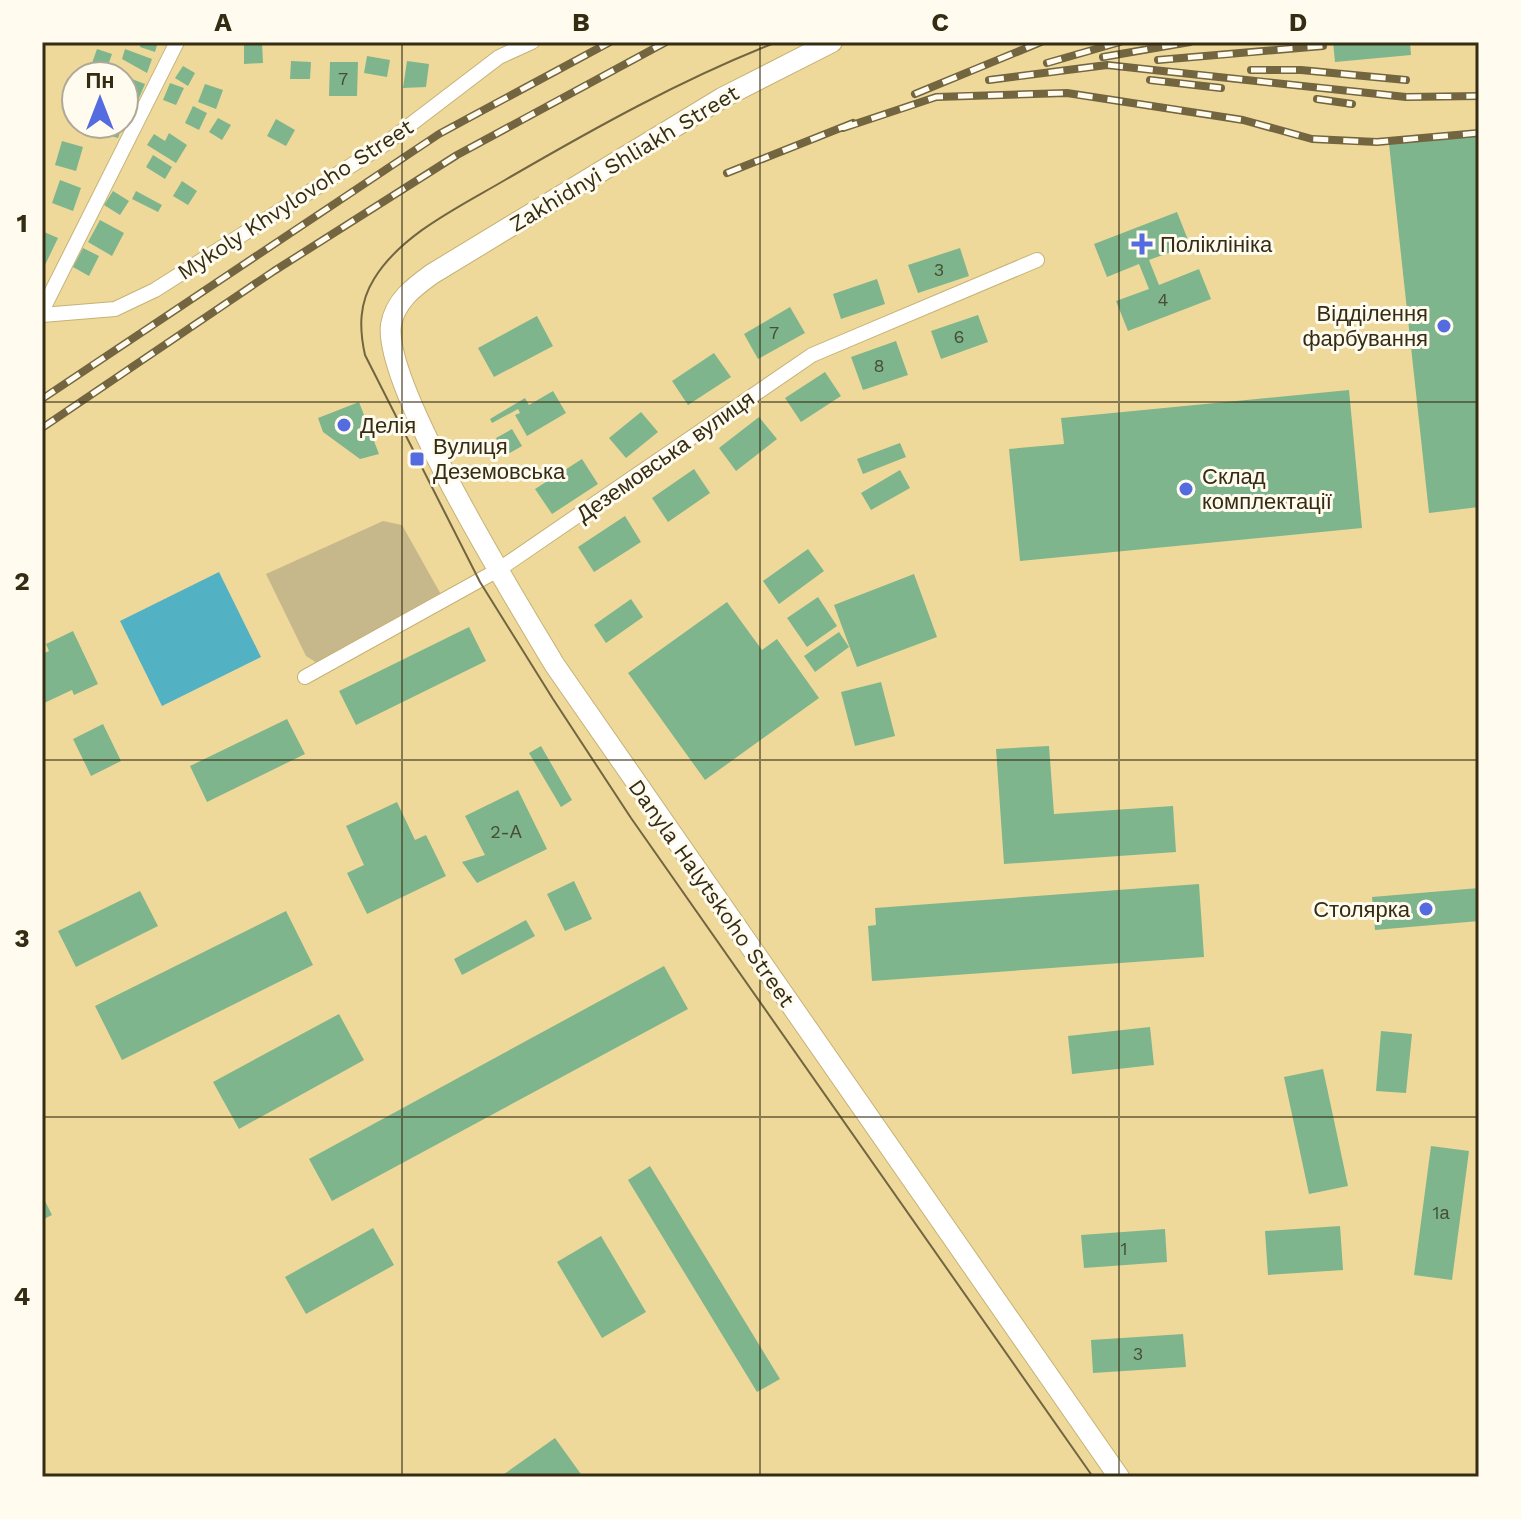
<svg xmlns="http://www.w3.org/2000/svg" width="1521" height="1519" font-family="'Work Sans',sans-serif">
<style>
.green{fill:#c7b88c}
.water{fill:#52b1c3}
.building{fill:#7fb58c}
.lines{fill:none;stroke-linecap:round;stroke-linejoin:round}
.street-casing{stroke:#c6b275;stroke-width:16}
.secondary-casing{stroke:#c6b275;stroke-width:22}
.street{stroke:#fff;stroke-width:14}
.secondary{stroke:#fff;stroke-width:20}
.tram{stroke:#726540;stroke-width:2}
.rail-casing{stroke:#726540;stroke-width:8}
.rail{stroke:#fffbef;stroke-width:5;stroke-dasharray:15;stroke-linecap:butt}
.grid{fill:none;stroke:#342c13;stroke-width:2;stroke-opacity:0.55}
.poi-dot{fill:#556be0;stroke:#fffbef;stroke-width:3}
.labels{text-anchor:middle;stroke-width:6;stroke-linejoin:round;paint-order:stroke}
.number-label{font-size:18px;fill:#474e31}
.street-label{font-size:22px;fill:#342c13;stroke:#fffbef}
.poi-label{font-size:22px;fill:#342c13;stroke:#fffbef;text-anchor:start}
.neatline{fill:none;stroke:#342c13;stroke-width:3}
.grid-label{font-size:26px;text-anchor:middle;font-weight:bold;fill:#342c13}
</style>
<rect width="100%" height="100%" fill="#eed99b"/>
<!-- green -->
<path class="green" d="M383,521L402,525L443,598L317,663L306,656L266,574Z"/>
<!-- water -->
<path class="water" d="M219,572L261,657L162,706L120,621Z"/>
<!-- building -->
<path class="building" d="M141,42H158L155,52L140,47Z
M244,42H262L263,63L244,64Z
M1333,42H1410L1411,55L1335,62Z
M97,49L112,54L105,74L90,69Z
M125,49L152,59L147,73L122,59Z
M367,56L390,60L387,77L364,73Z
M291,61L311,62L310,79H290Z
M407,61L429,64L426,87L403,88Z
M330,62H358L357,96H329Z
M183,66L195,73L188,86L175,78Z
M124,76L145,84L139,98L124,92Z
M170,83L184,88L176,105L163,100Z
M205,84L223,90L216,109L198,102Z
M193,106L207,113L199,130L185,123Z
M218,118L231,125L222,140L209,132Z
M276,119L295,130L286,146L267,136Z
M101,124L121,129L118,138L98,132Z
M169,133L187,145L176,163L147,145L154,134L165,141Z
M1479,135V507L1429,513L1389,144Z
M62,141L83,147L76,171L55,165Z
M153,155L172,167L165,179L146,167Z
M60,180L81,188L73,211L52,203Z
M182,181L197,191L188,205L173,196Z
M113,191L129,201L120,215L104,205Z
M136,191L162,205L158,212L132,199Z
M1177,212L1190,245L1149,260L1159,285L1199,269L1211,299L1128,331L1116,301L1149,289L1139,264L1107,277L1094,244Z
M100,220L124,233L112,256L88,242Z
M42,231L58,238L45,265L42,264Z
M83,248L99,256L89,276L73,267Z
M960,248L969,276L918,293L908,265Z
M877,279L885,304L841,319L833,294Z
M790,307L805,333L758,359L744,334Z
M978,315L988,342L941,359L931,331Z
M537,316L553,346L494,377L478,348Z
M896,341L908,375L863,390L851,357Z
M714,353L731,377L688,405L672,381Z
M825,372L841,396L801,422L785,398Z
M1349,390L1362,528L1020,561L1009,449L1064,444L1061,418Z
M553,391L566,413L527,436L515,415L520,413L518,409L492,423L490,419L525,398L529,405Z
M359,402L379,454L360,459L323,432L318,418Z
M641,412L658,432L626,458L609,438Z
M759,417L777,439L736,471L719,448Z
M512,429L522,446L506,455L496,438Z
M900,443L906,457L863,474L857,459Z
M582,459L598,484L552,514L535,489Z
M694,469L710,493L668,522L652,498Z
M900,470L910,488L871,510L861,493Z
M625,516L641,542L594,572L578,547Z
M808,549L824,571L779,604L763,581Z
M914,574L937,637L857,667L834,605Z
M818,597L837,626L807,647L787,618Z
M631,599L643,617L606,643L594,625Z
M727,602L762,650L777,639L819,698L705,780L628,673Z
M469,627L486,661L356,725L339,691Z
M73,631L98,684L74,695L72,690L42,704V654L49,651L46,644Z
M839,632L849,647L815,672L804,656Z
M881,682L895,736L855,746L841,692Z
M287,719L305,754L207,802L190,766Z
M103,724L121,761L91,776L73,739Z
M541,746L572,800L561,807L529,753Z
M1049,746L1054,814L1173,806L1176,852L1004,864L996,749Z
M518,790L547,849L477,883L462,862L485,855L465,816Z
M397,802L415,840L426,835L446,876L367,914L347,873L364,865L346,826Z
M574,881L592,919L565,931L547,894Z
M1199,884L1204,957L872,981L868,926L876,925L875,908Z
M1479,888V921L1375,930L1372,897Z
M140,891L158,926L76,967L58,931Z
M286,911L313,965L122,1060L95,1006Z
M526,920L535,936L462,975L454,959Z
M664,966L688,1009L332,1201L309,1159Z
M339,1014L364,1060L239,1129L213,1082Z
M1150,1027L1154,1065L1072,1074L1068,1036Z
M1381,1031L1412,1034L1406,1093L1376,1091Z
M1323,1069L1348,1186L1309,1194L1284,1077Z
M1431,1146L1469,1151L1452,1280L1414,1275Z
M650,1166L780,1379L757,1392L628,1180Z
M42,1195L52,1215L42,1220Z
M1340,1226L1343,1270L1268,1275L1265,1231Z
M373,1228L394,1265L306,1314L285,1277Z
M1165,1229L1167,1262L1084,1268L1081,1235Z
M601,1236L646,1312L602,1338L557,1262Z
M1183,1334L1186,1367L1093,1373L1091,1340Z
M555,1438L583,1477H500Z"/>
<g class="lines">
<!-- street casing -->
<g class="street-casing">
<path id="street" d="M42,311L177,42
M42,315L115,309L155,290L385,144L499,57L532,42
M305,677L498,570L812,355L1037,260"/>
</g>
<!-- secondary casing -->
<g class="secondary-casing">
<path id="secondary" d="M832,42L722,98L432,274C414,287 395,301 391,325C383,386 518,603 554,664L1119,1477"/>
</g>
<!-- street -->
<use href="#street" class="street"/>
<!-- secondary -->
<use href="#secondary" class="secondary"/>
<!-- tram -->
<path class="tram" d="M777,42C682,79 593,129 505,180C461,206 401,234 374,279C359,303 359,328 365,355L480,582L553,699L631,818L1093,1477"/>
<!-- rail casing -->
<g class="rail-casing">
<path id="rail" d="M1103,57L1190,42
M1158,60L1323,46
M1047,63L1120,42
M1251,70H1301L1406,80
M989,80L1107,65L1406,97L1479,96
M1150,80L1221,88
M915,94L1041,42
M1317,99L1352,104
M843,128L936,97L1067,93L1243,120L1312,139L1377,142L1479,133
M727,173L853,123
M42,399L439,134L610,42
M42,428L274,271L457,155L666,42"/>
</g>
<!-- rail -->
<use href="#rail" class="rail"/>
</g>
<!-- grid -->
<path class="grid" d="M402,42V1477M760,42V1477M1119,42V1477M42,402H1479M42,760H1479M42,1117H1479"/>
<!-- markers -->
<g class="poi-dot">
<path d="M1138 232h8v8h8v8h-8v8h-8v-8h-8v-8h8z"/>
<circle cx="1444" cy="326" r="8"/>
<circle cx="344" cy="425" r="8"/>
<rect x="409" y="451" width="16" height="16" rx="4"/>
<circle cx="1186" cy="489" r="8"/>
<circle cx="1426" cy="909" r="8"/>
</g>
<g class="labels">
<!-- number labels -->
<g class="number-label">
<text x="343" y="85">7</text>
<text x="939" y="276">3</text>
<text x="1163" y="306">4</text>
<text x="774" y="339">7</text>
<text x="959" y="343">6</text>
<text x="879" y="372">8</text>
<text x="506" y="838">2-А</text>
<text x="1441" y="1219">1а</text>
<text x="1124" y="1255">1</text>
<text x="1138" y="1360">3</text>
</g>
<!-- street labels -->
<g class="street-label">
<text transform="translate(624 158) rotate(-31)" y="8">Zakhidnyi Shliakh Street</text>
<text transform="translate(295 199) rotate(-33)" y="8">Mykoly Khvylovoho Street</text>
<text transform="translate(665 456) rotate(-35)" y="8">Деземовська вулиця</text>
<text transform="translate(712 893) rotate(55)" y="8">Danyla Halytskoho Street</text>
</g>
<!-- poi labels -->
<g class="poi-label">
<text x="1160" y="252">Поліклініка</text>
<text x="1428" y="321" text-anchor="end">Відділення<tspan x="1428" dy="25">фарбування</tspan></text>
<text x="360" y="433">Делія</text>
<text x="433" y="454">Вулиця<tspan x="433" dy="25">Деземовська</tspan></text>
<text x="1202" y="484">Склад<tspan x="1202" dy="25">комплектації</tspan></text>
<text x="1410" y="917" text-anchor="end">Столярка</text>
</g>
</g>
<!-- border -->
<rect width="1521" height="1519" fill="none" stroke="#fffbef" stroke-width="88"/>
<!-- north arrow -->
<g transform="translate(100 100)"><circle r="38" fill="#fffbef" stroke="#aea897" stroke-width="2"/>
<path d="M0-6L14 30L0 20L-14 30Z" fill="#556be0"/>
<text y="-12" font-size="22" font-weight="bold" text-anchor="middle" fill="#342c13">Пн</text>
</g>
<rect x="44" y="44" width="1433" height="1431" class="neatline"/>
<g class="grid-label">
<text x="223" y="31">A</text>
<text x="581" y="31">B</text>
<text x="940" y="31">C</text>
<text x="1298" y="31">D</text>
<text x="22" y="232">1</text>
<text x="22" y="590">2</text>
<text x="22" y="947">3</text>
<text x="22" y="1305">4</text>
</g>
</svg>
